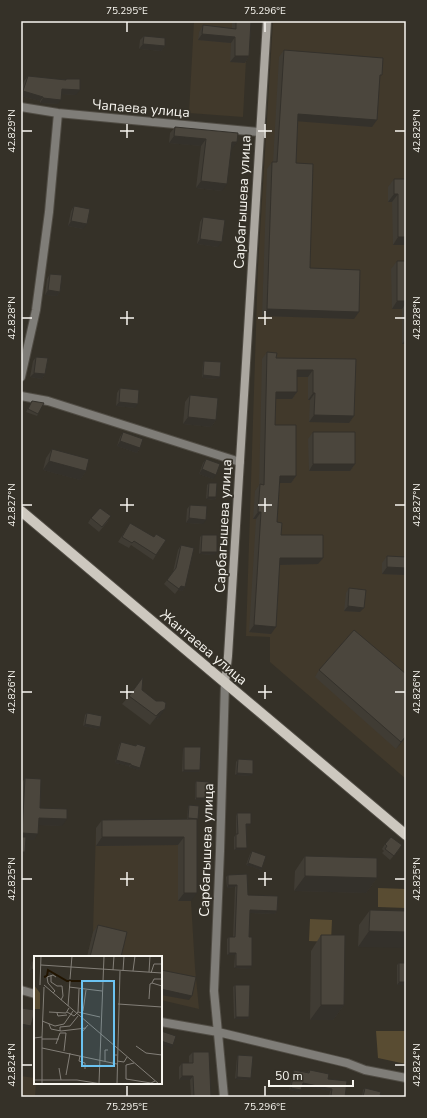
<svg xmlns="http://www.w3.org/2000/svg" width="427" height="1118" font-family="'Nunito Sans',sans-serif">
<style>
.built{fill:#41392b}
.green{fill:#594c32}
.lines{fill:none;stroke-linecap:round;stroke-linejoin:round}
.street-casing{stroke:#504c44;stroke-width:10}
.secondary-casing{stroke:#504c44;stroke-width:10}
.primary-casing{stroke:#504c44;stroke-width:12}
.street{stroke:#7f7d78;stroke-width:8}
.secondary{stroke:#aba7a0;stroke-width:8}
.primary{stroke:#cdc8bf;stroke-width:10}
.wall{fill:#403c34}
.shaded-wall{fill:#34312b}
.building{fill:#4b463d;stroke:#34312b}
.ticks{fill:none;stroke:#f7f5ef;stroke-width:1.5}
.labels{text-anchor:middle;stroke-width:3.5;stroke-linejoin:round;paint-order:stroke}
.street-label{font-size:14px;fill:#f7f5ef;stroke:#353128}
.inset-river{fill:none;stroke:#211400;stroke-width:2}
.inset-road{fill:none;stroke:#837f78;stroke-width:1}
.view{fill:#6bc3f2;fill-opacity:0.15;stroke:#6bc3f2;stroke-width:2}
.inset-edge{fill:none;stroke:#f7f5ef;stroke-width:2}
.neatline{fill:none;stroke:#f7f5ef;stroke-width:1.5}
.ticks-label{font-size:10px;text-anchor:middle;fill:#f7f5ef}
</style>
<rect width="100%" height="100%" fill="#353128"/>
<!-- built -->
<path class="built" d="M194,21H248L243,117L189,113Z
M273,21H406V779L270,662V637L246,636L258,267Z
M96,828H191V901L195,968L199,1009L161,1000V957H87L93,932Z
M21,1076L35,1078V1083H36L35,1097H21Z"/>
<!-- green -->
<path class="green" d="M378,888L406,889V908L378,907Z
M310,919L332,920L331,942L309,941Z
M376,1031H406V1064L378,1058Z"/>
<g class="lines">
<!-- street casing -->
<g class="street-casing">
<path id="street" d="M21,107L58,113L259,132
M21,377L36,310L49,212L58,113
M21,396L48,401L240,462
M21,990L35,994
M161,1022L218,1032L347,1063L365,1070L406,1078
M224,1097L214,991L220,851L225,683"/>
</g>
<!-- secondary casing -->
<g class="secondary-casing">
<path id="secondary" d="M225,683L228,656L267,21"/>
</g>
<!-- primary casing -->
<g class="primary-casing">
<path id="primary" d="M21,511L406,835"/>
</g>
<!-- street -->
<use href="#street" class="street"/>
<!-- secondary -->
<use href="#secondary" class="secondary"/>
<!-- primary -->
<use href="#primary" class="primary"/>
</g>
<!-- wall -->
<path class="wall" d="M232,21H251L249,56L245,63L230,62L231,43L198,40L199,32L203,25L232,28Z
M144,36L165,46L161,51L139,49L140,40Z
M284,50L380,77L372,127L298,121L296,163L310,268L354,319L262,316L267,169L272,162H273L279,57Z
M28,76L66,80V79L76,95L61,94L58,104L40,103V101L21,96V92L24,81Z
M175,127L237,142L231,149L222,191L196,188L201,146L169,143L170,133Z
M394,179H406V245H393L392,202H388V187Z
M74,206L83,229L68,226L71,211Z
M203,217L218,247L197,244L200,222Z
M397,261H406V344H402V309H392L391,269Z
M50,274L60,292L57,296L45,295L47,279Z
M267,352L276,358L356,359L354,416L349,423L309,422L310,400H308V377H297V392L292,399H276L275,425L296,476L291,483H280L277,522L281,535L323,558L318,564L279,565L271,634L249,632L256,519H253L255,491L259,485L262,359Z
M36,357L45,374L42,379L30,377L33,361Z
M204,361L218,379L202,378L203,363Z
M120,388L135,408L116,406L117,393Z
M190,395L216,420L211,427L183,424L185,402Z
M32,401L38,414L37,416L26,412Z
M123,432L140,448L137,453L117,446L120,437Z
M313,432L355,464L350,471H309L308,439Z
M52,449L86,471L80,480L43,470L46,458Z
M206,459L213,479L199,474L203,463Z
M209,483L216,497L215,500L206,499L207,485Z
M190,505L203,524L186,523L187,509Z
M91,518L108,521L99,532L88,523Z
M130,523L156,555L153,560L131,545L129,548L118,542Z
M202,535L215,555L199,554L200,537Z
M181,545L185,587L182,591L178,590L175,594L164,584L173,572L178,550Z
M387,556L406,557V575L382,574V563Z
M349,588L360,612L344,611L346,593Z
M319,670L406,737L396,749L315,677Z
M142,690L159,718L154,720L150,725L122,704L129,696Z
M87,713L98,729L83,726L85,715Z
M121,742L135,746L137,744L140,768L139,770L129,767V766L115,763L119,745Z
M184,747L200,770L199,772H182L183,749Z
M238,759L251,776L235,775L236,762Z
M25,778L40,808L62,826L39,825L34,840H26L25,852L21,858V784Z
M196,781L207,800H195V784Z
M189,805L197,820L191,901H178V845L96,846V828L102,820L187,819L188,807Z
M237,813L249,826H246L245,850H234V837L236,834V816Z
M385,844L399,850L390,860L382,853L384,851L382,849Z
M252,851L262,868L261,870L246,865L250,854Z
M305,856L377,878L366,893L294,891L295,871Z
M228,875L248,895L277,911L275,914L250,913L249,937L252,966L250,969L234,968L235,955H227V939L229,937H233L235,887L227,888L226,877Z
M370,910L406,911L358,947L359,925Z
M98,925L121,957H87L93,932Z
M321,935L344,1005L333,1020H310L311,951Z
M32,961H35V973L29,972L31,963Z
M399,963L406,985H397V965Z
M235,985L249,1017L248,1019H234L233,987Z
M193,1052L211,1097H191L190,1080H179V1067L182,1063H189V1056Z
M238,1055L251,1078L250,1080L235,1079L237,1057Z
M294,1070L308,1072L310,1070L328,1079L345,1097H329L330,1091L302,1085L300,1092L289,1090L293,1072Z
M365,1088L380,1095L396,1097H362L363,1090Z"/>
<!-- shaded-wall -->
<path class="shaded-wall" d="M202,34L235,37L231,43L198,40Z
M143,44L165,46L161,51L139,49Z
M235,56H249L245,63L230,62Z
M62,89L80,90L76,95L59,94Z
M23,91L43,97L40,101L21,96V94Z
M43,98L61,100L58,104L40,103Z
M298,114L377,120L372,127L294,121Z
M174,136L206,139L201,146L169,143Z
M232,142H237L232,149H227Z
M201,181L227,184L222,191L196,188Z
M394,194H398L392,202H388Z
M71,221L87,224L83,229L68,226Z
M398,237H406V245H393Z
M200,239L222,242L218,247L197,244Z
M48,290L60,292L57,296L45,295Z
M397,301H406V303L402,309H392Z
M267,309L359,312L354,319L262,316Z
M406,339V344H402Z
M297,370H313L308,377H293Z
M34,373L45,374L42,379L30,377Z
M203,375L220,377L218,379L202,378Z
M276,392H297L292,399H271Z
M313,393H315L310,400H308Z
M119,402L138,404L135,408L116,406Z
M314,415L354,416L349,423L309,422Z
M188,417L216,420L211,427L183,424Z
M120,441L140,448L137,453L117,446Z
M49,461L86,471L80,480L43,470Z
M313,464H355L350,471H309Z
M202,469L216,475L213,479L199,474Z
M280,476H296L291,483H275Z
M208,497H216L215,500L206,499Z
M258,512H261L256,519H253Z
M189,518L206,520L203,524L186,523Z
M201,552H217L215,555L199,554Z
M280,558H323L318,564L275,565Z
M387,567L406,568V575L382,574Z
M181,586L185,587L182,591L178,590L175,594Z
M348,606L364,608L360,612L344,611Z
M254,625L276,627L271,634L249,632Z
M165,709L159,718L154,720L150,725L160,712Z
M85,724L100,727L98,729L83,726Z
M406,736V737L396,749L401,742Z
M116,760L131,764L129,766L115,763Z
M131,765L140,768L139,770L129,767Z
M184,770H200L199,772H182Z
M237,773L253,774L251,776L235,775Z
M196,798H209L207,800H195Z
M39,818L67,819L62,826L34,825Z
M246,824H251L249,826H245Z
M22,833L38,834L34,840H21V835Z
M102,837H184L178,845L96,846Z
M236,848H247L245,850H234Z
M21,852H25L21,858Z
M248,863L262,868L261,870L246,865Z
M305,876L377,878L366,893L294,891Z
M228,885H237L235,887L227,888Z
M184,893H197L191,901H178Z
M250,910L277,911L275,914L248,913Z
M369,931L406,932V948L358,947Z
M229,953H236L235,955H227Z
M236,966H252L250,969L234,968Z
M31,969L35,970V973L29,972Z
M399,982H406V985H397Z
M161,989L192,996L189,1000L161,995Z
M321,1005H344L333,1020H310Z
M236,1017H249L248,1019H234Z
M21,1024L31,1026L30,1028L21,1027Z
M161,1041L173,1045L172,1048L161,1044Z
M182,1076H193L190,1080H179Z
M237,1077L251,1078L250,1080L235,1079Z
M303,1083L332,1089L330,1091L301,1085Z
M291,1088L301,1090L300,1092L289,1090Z"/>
<!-- building -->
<path class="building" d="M236,21H251L249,56H235V37L202,34L203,25L236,29Z
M144,36L165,38V46L143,44Z
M284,50L383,58L382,75H380L377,120L298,114L296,163L313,164L310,268L360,270L359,312L267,309L272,162H277Z
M28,76L66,80V79H80V90L62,89L61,100L43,98V97L23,91Z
M175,127L238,133L237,142H232L227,184L201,181L206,139L174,136Z
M394,179H406V237H398V194H394Z
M74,206L90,209L87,224L71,221Z
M203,217L225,220L222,242L200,239Z
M397,261H406V301H397Z
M50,274L62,275L60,292L48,290Z
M267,352L277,353L276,358L356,359L354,416L314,415L315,393H313V370H297V392H276L275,425H296V476H280L277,522L282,523L281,535H323V558H280L276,627L254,625L261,512H258L260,484L264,485Z
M36,357L48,358L45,374L34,373Z
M204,361L221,362L220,377L203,375Z
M120,388L139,390L138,404L119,402Z
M190,395L218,398L216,420L188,417Z
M32,401L44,403L38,414L28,409Z
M123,432L143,439L140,448L120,441Z
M313,432H355V464H313Z
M52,449L89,459L86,471L49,461Z
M206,459L220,464L216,475L202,469Z
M209,483H217L216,497H208Z
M190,505L207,506L206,520L189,518Z
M100,508L111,516L102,527L91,518Z
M130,523L154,537L156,534L166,540L156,555L134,541L132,543L122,537Z
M202,535H217V552H201Z
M181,545L194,548L185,587L181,586L179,589L167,580L176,568Z
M387,556L406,557V568L387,567Z
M349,588L366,590L364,608L348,606Z
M354,630L406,674V736L401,742L319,670Z
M143,677L142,690L156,701H163L166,703L165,709L160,712L156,716L129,696Z
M87,713L102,716L100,727L85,724Z
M121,742L136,746L137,744L146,747L140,768L131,765V764L116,760Z
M184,747H201L200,770H184Z
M238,759L253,760V774L237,773Z
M25,778L41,779L40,808L67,809V819L39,818L38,834L22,833Z
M196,781L209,782V798H196Z
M189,805L199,806L198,819L188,818Z
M237,813H251V824H246L247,848H236V834H238Z
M197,819V893H184V837H102V820Z
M21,837H26L25,852H21Z
M391,837L402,845L394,856L385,849L387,846L385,844Z
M252,851L266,856L262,868L248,863Z
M305,856L377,858V878L305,876Z
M247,874L248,895L278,896L277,911L250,910L249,937H252V966H236V953H229V937H235L237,885H228V875Z
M370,910L406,911V932L369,931Z
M98,925L127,932L121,957H90Z
M321,935H345L344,1005H321Z
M32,961H35V970L31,969Z
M399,963H406V982H399Z
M161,970L196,977L192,996L161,989Z
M235,985H250L249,1017H236Z
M21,1008L35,1010L31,1026L21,1024Z
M161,1031L176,1036L173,1045L161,1041Z
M193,1052H209L211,1097H194L193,1076H182V1063H193Z
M238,1055L253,1056L251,1078L237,1077Z
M294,1070L309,1073L310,1070L329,1074L328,1079L347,1081L345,1097L331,1096L332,1089L303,1083L301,1090L291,1088Z
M365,1088L381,1092L380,1095L396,1097H363Z"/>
<!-- ticks -->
<path class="ticks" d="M127,22V32M265,22V32M127,124V138M265,124V138M22,131H32M120,131H134M258,131H272M395,131H405M127,311V325M265,311V325M22,318H32M120,318H134M258,318H272M395,318H405M127,498V512M265,498V512M22,505H32M120,505H134M258,505H272M395,505H405M127,685V699M265,685V699M22,692H32M120,692H134M258,692H272M395,692H405M127,872V886M265,872V886M22,879H32M120,879H134M258,879H272M395,879H405M22,1065H32M395,1065H405M127,1086V1096M265,1086V1096"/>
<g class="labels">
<!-- street labels -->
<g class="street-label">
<text transform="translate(141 108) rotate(5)" y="5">Чапаева улица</text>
<text transform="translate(242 202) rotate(-87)" y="5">Сарбагышева улица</text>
<text transform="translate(223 526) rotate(-87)" y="5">Сарбагышева улица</text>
<text transform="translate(204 647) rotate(40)" y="5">Жантаева улица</text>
<text transform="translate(206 850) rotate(-88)" y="5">Сарбагышева улица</text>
</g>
</g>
<!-- overview -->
<g transform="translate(34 956)">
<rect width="128" height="128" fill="#353128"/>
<path d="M0,29L6,37V53H0Z" fill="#594c32"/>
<path class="inset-river" d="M10,21L13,20L14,14L33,25H52"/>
<path class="inset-road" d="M7,9L128,17M79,14L80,0M89,15L90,0M99,15L101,0M115,16L116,0M117,17L120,8H128M17,19V26L23,30H28L29,40L27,44M36,23L38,0M128,23H120L118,27L128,30M6,29L7,0M10,29L125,128M35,31L68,35M19,37L21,35L14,27L13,21L19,19L22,21M115,43L116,28L118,27M84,48L128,51M34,50L36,25M49,55L52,34M15,56L32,57L35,52M33,56L40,60L44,56L45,33M44,56L66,61M23,57L24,60L33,59M8,65L21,70L30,68L39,55M15,68L17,73L27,75L52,72M26,75V71L36,70L44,60M8,81V128M0,82L8,81L10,31M8,83H25M22,88L26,77H32L30,95M48,88V76L54,69M102,90L112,97L128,99M8,92L83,108M46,100L45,105L51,107V113M71,105V94H74M83,105L90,106L93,101M100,107L92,109V123L117,127L121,125M79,108L80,99H83M25,112L27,124M32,119L36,97M0,124H43L68,128M65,127L70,0M83,128L86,15"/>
<path class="view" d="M48,25H80V110H48Z"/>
<rect width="128" height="128" class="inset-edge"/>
</g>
<!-- border -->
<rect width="427" height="1118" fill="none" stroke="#353128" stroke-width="44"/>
<!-- scale -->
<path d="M269 1080v6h84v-6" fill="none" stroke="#f7f5ef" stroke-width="2"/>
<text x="275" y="1080" font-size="12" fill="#f7f5ef" stroke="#353128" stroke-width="3" paint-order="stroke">50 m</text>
<rect x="22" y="22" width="383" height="1074" class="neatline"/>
<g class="ticks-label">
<text x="127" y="14">75.295°E</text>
<text x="265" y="14">75.296°E</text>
<text transform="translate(11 131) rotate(-90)" y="4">42.829°N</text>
<text transform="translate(416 131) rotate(-90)" y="4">42.829°N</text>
<text transform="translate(11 318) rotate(-90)" y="4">42.828°N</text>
<text transform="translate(416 318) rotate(-90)" y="4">42.828°N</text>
<text transform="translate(11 505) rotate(-90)" y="4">42.827°N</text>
<text transform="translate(416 505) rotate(-90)" y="4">42.827°N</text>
<text transform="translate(11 692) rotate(-90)" y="4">42.826°N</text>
<text transform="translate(416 692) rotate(-90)" y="4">42.826°N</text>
<text transform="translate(11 879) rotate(-90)" y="4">42.825°N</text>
<text transform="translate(416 879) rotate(-90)" y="4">42.825°N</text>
<text transform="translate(11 1065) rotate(-90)" y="4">42.824°N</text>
<text transform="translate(416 1065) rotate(-90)" y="4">42.824°N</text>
<text x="127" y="1110">75.295°E</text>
<text x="265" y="1110">75.296°E</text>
</g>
</svg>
